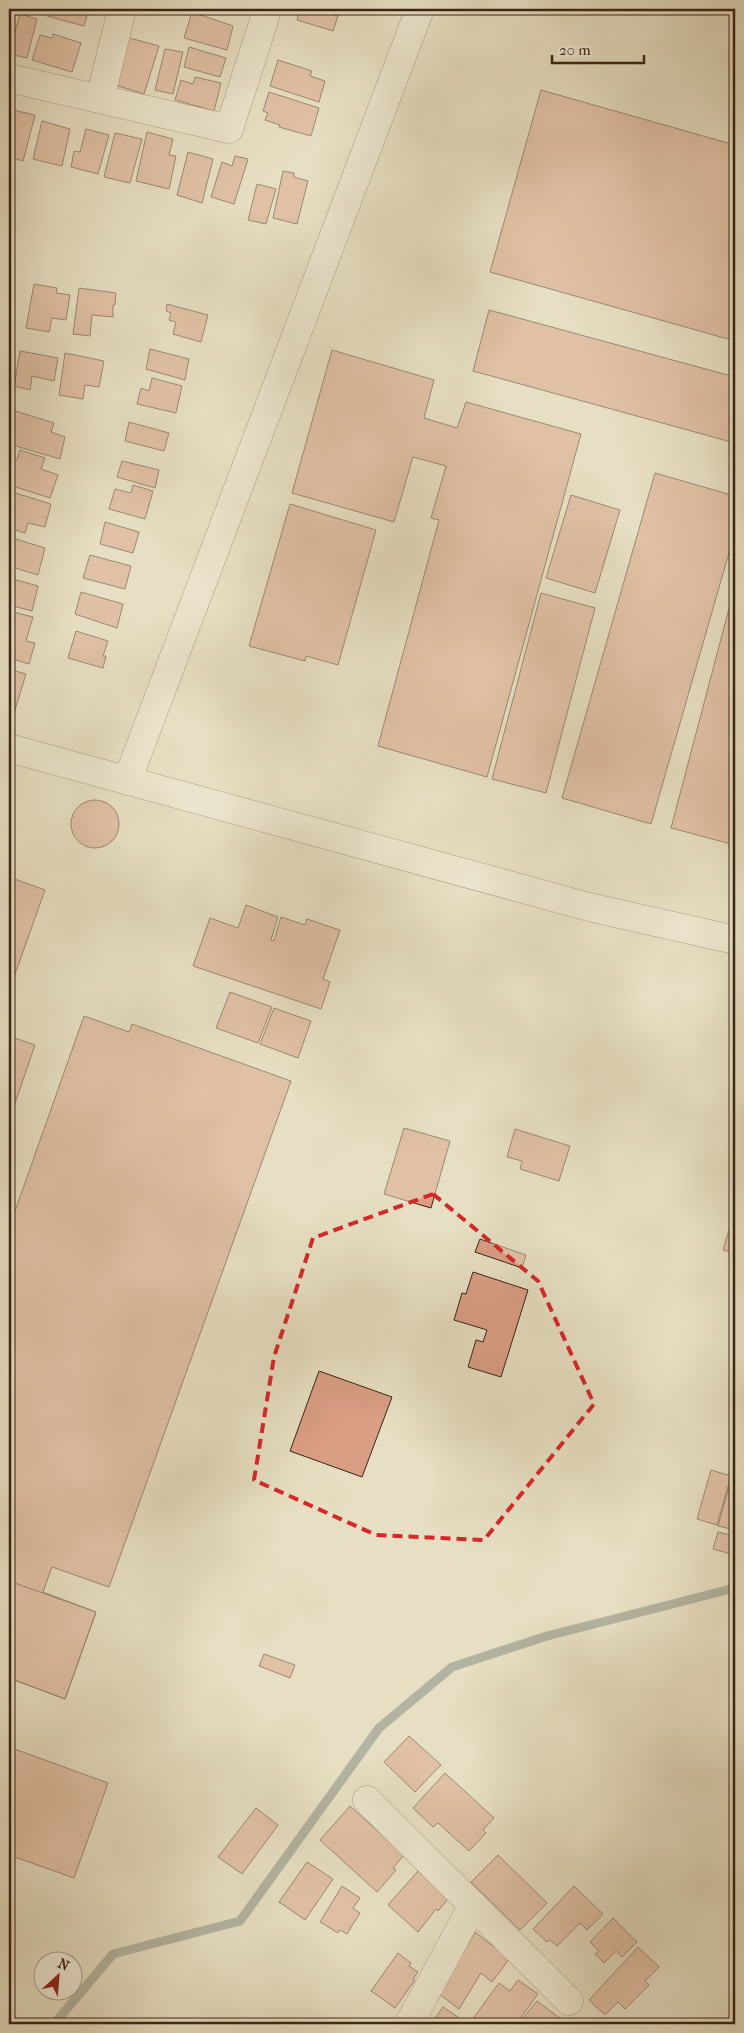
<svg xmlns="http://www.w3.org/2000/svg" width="744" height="2033" font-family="'IM FELL French Canon',serif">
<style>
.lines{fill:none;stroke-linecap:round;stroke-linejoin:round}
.stream{stroke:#717f75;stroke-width:9}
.building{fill:#da9e84;stroke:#382414}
.minor-casing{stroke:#645340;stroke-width:29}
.minor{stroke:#efead8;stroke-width:28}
.marked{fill:none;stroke:#d62828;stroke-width:4;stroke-dasharray:10 6;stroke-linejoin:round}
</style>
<rect width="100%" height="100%" fill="#e7dfc3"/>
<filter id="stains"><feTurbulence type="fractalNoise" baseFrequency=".004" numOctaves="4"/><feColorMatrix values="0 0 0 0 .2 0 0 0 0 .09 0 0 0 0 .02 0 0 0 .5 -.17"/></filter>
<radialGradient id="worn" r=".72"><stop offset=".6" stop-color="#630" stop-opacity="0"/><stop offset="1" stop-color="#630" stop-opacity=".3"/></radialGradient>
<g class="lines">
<!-- stream -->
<path class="stream" d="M54,2024L113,1954L240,1921L379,1728L452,1667L547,1636L735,1588"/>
</g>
<!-- building -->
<path class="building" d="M49,9H89L84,26L47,16Z
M223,9H240L238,13Z
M300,9H311L338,16L333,31L297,20Z
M192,12L233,26L227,50L184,38Z
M20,14L37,19L27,58L9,54Z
M53,34L81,43L72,72L32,60L40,35L52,38Z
M126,37L159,46L144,94L112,84Z
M189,47L226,58L220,77L184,67Z
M165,49L183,52L173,94L155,90Z
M278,60L312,71L310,76L325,81L319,102L270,86Z
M195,77L221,83L214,111L175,100L181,80L193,84Z
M541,90L735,145V341L490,272Z
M269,92L319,108L311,136L279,127L280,125L265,120L268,113L263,111Z
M9,109L35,115L23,161L9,157Z
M42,121L70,129L62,166L33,159Z
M86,129L109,135L98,174L71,167L74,151L80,152Z
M147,132L173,139L169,155L176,156L169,189L136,181Z
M115,133L142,139L130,183L104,177Z
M188,152L213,159L202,203L177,195Z
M235,156L248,159L234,204L211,197L222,162L232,166Z
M283,171L294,173V177L308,181L297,224L273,218Z
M257,184L276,189L266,224L248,220Z
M34,284L57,288L56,293L70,295L66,320L52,318L49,332L26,328Z
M79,288L116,293L115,305H113V317L92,315L90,336L73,334Z
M167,304L208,315L201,342L173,334L176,322L169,320L171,313L166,311Z
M489,310L735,377V443L473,371Z
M150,349L189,359L185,380L146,369Z
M332,350L434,380L424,418L457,428L466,402L581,434L487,777L378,746L439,520L431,518L446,466L413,457L394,522L292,493Z
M20,351L58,358L54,381L32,376L30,390L14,386Z
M65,353L104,361L99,387L85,385L83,399L59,395Z
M152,378L182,386L176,413L137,404L141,388L149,391Z
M15,411L54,423L51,432L65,437L60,459L9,444V431Z
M129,422L169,433L164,451L125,441Z
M20,450L45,458L41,469L58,475L50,498L9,485V458L17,460Z
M122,461L159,470L155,488L117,477Z
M655,473L735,496V532L651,824L562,798Z
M133,485L153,491L145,519L109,509L115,489L131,493Z
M9,491L51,504L45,527L28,523L25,533L9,528Z
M571,495L620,510L595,593L546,578Z
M290,504L376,530L338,665L306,656L305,661L249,646Z
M105,522L139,532L133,553L100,544Z
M9,537L45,548L38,575L9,566Z
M90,555L131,566L125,589L83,578Z
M9,578L38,586L32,611L9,605Z
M735,586V845L671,828Z
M81,592L123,604L117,628L75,614Z
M541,593L595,608L546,793L492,779Z
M9,611L33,617L26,641L35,643L29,664L9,658Z
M76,631L108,641L103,656H106L103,668L68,658Z
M9,666V669L26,674L12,720L9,719V665Z
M71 824a24 24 0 1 1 48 0a24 24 0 1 1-48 0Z
M9,877L45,890L9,991Z
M246,905L278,917L271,940L274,941L281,917L305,925L307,919L340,930L323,979L330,982L321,1009L193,966L210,918L238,928Z
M230,992L272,1007L258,1043L216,1028Z
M274,1008L311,1021L298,1058L260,1044Z
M84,1016L129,1032L132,1024L291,1081L109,1587L52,1567L43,1592L96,1612L65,1699L9,1678V1228Z
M9,1036L35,1045L9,1121Z
M404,1128L450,1141L431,1208L384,1194Z
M515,1129L570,1146L559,1181L520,1169L522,1161L507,1157Z
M735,1211V1253L723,1250Z
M480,1239L526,1255L522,1268L475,1252Z
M473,1272L528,1290L501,1377L468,1367L476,1340L483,1342L487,1330L454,1320L462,1293L466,1294Z
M319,1371L392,1397L362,1477L290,1451Z
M735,1465V1530L718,1526Z
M711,1470L731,1476L717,1525L697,1519Z
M718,1532L735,1536V1555L713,1549Z
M9,1581L96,1612L65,1699L9,1678Z
M264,1654L295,1665L290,1678L259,1666Z
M409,1736L441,1765L415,1792L384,1762Z
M9,1747L108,1783L74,1878L9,1855Z
M445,1773L494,1818L483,1830L486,1833L469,1851L438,1823L433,1827L413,1808Z
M350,1806L404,1855L393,1868L396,1870L377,1892L320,1840Z
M256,1808L278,1825L242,1874L218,1857Z
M498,1855L547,1903L520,1930L471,1882Z
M307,1862L333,1879L305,1920L279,1902Z
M418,1871L448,1899L438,1911L436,1909L418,1932L388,1905Z
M342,1886L360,1898L353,1908L360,1913L347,1934L340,1930L338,1933L320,1922Z
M574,1886L603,1914L587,1930L580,1923L557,1946L550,1940L547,1942L533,1929Z
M613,1918L637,1942L622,1957L616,1951L604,1963L595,1954L599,1951L590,1942Z
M475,1932L494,1947L496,1944L510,1958L492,1982L481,1973L459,2009L439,1994Z
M638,1947L659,1967L645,1981L649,1985L625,2009L618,2002L605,2015L589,2000Z
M398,1953L411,1963L409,1966L418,1972L413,1979L415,1980L395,2008L371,1991Z
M518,1980L538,1994L516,2024H477L472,2020L499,1983L510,1991Z
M537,2001L565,2022L563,2024H518Z
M443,2007L468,2024H431Z"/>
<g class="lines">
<!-- minor casing -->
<g class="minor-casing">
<path id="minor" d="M9,78L229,129L265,17
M100,99L122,9
M9,748L589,907L735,940
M127,781L420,9
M367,1800L569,2001
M409,2024L473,1905"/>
</g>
<!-- minor -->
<use href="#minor" class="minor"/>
</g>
<!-- marked area -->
<path d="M0 0H744V2033H0ZM433,1194L538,1281L594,1404L484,1540L376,1535L254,1480L274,1357L313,1238Z" fill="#e7dfc3" fill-opacity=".55" fill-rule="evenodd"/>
<path class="marked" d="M433,1194L538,1281L594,1404L484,1540L376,1535L254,1480L274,1357L313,1238Z"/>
<!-- margin -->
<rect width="744" height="2033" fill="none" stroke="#e7dfc3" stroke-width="30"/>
<rect x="10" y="10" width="724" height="2013" fill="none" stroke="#382414" stroke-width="2.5"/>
<rect x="15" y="15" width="714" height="2003" fill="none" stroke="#382414"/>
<!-- north arrow -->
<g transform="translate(58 1976) rotate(26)"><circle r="24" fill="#efead8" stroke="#a69b8a"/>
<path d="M0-4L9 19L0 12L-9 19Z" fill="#8f2418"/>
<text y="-8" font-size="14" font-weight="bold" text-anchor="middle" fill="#382414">N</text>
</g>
<!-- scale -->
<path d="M552 55v8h92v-8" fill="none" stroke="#382414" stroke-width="2.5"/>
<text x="559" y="55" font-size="15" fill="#382414" stroke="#efead8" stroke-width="4" paint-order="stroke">20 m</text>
<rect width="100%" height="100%" filter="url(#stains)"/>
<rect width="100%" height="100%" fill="url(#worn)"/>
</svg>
